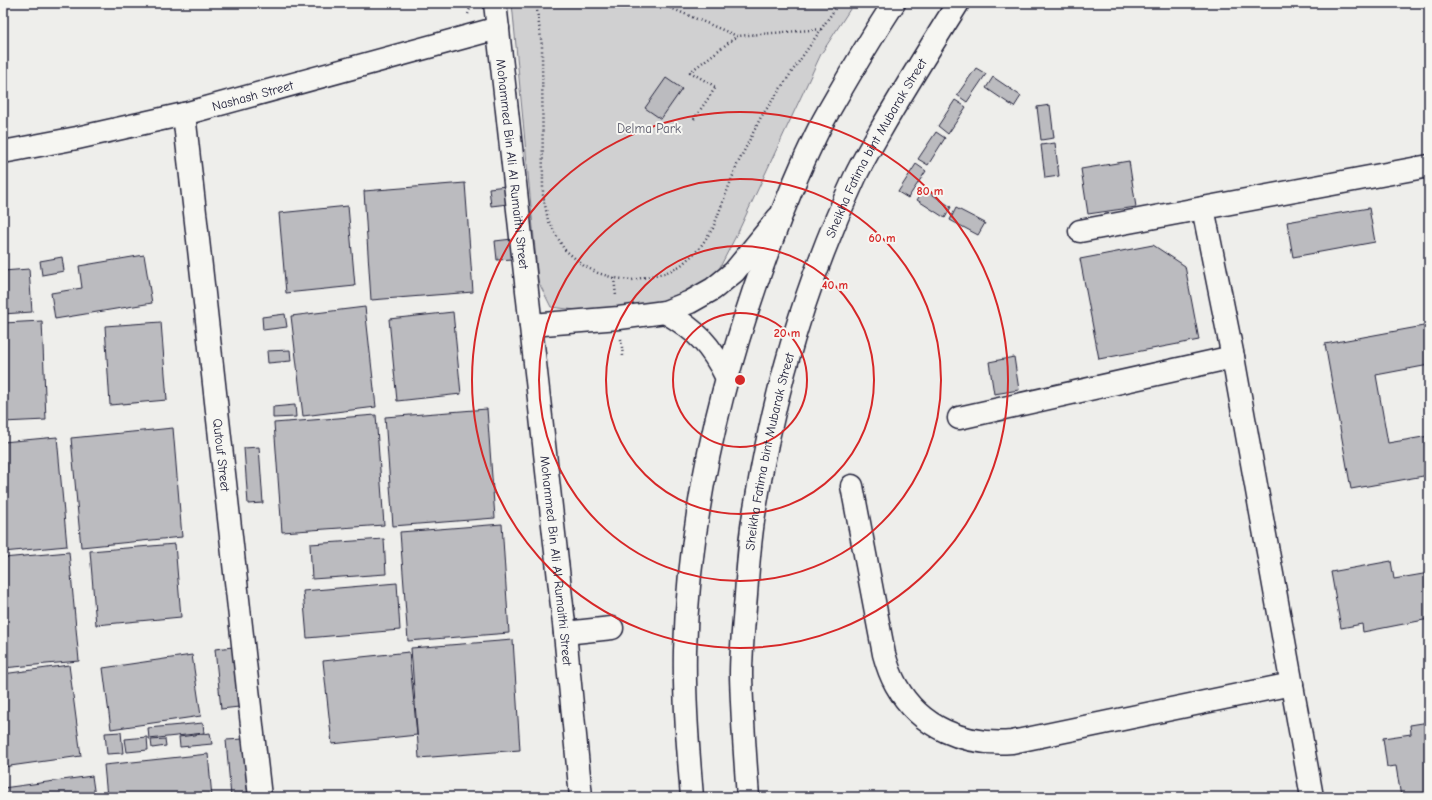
<svg xmlns="http://www.w3.org/2000/svg" width="1432" height="800" font-family="'Comic Neue',sans-serif">
<style>
.green{fill:#d0d0d1;stroke:#797986}
.building{fill:#bbbbbf;stroke:#22223b}
.lines{fill:none;stroke-linecap:round;stroke-linejoin:round}
.minor-casing{stroke:#22223b;stroke-width:25}
.major-casing{stroke:#22223b;stroke-width:25}
.path{stroke:#22223b;stroke-width:2.5;stroke-dasharray:1 3;stroke-linecap:butt}
.minor{stroke:#f6f6f2;stroke-width:22}
.major{stroke:#f6f6f2;stroke-width:22}
.ring{fill:none;stroke:#d62828;stroke-width:2}
.labels{text-anchor:middle;stroke-width:4;stroke-linejoin:round;paint-order:stroke}
.street-label{font-size:13px;fill:#22223b;stroke:#f6f6f2}
.park-label{font-size:13px;fill:#565668;stroke:#f6f6f2}
.centre{fill:#d62828;stroke:#f6f6f2;stroke-width:2}
.ring-label{font-size:12px;text-anchor:middle;font-weight:bold;fill:#d62828;stroke:#f6f6f2;stroke-width:4;stroke-linejoin:round;paint-order:stroke}
</style>
<rect width="100%" height="100%" fill="#eeeeeb"/>
<filter id="ink" filterUnits="userSpaceOnUse"><feTurbulence type="fractalNoise" baseFrequency=".025" numOctaves="2"/><feDisplacementMap in="SourceGraphic" scale="8" xChannelSelector="R" yChannelSelector="G"/><feConvolveMatrix kernelMatrix="1 2 1 2 8 2 1 2 1" color-interpolation-filters="sRGB"/></filter>
<g filter="url(#ink)">
<!-- green -->
<path class="green" d="M512,3H854L821,54L739,230L718,271L698,292L674,302L576,310L551,307L538,281Z"/>
<!-- building -->
<path class="building" d="M976,68L986,74L967,102L957,95Z
M993,77L1021,96L1014,107L986,88Z
M666,78L682,89L661,119L645,108Z
M955,100L966,107L948,134L938,126Z
M1050,105L1054,138L1041,140L1037,107Z
M936,132L945,138L928,165L918,159Z
M1055,143L1059,176L1045,178L1041,145Z
M1129,161L1136,207L1088,214L1081,169Z
M916,164L926,171L908,198L898,192Z
M465,183L473,292L371,300L364,191Z
M506,186L508,204L491,206L489,188Z
M924,189L951,207L945,218L917,200Z
M348,206L355,286L286,293L279,213Z
M956,208L985,223L978,235L950,220Z
M1369,208L1375,242L1293,257L1287,222Z
M512,239L513,259L497,260L495,241Z
M1153,245L1185,266L1199,340L1099,359L1080,259Z
M144,255L152,303L55,319L51,293L82,288L79,266Z
M62,257L64,271L42,275L40,261Z
M29,269L32,312L3,314V271Z
M365,307L376,407L303,416L291,316Z
M453,312L461,394L397,401L389,319Z
M285,314L287,327L263,330L262,317Z
M42,321L46,420L3,422V323Z
M161,322L167,400L110,405L105,326Z
M1429,325V365L1376,375L1388,443L1429,436V475L1351,489L1325,344Z
M290,350L291,361L268,363L267,351Z
M1014,357L1019,390L994,394L989,362Z
M295,405L296,417L273,418V407Z
M487,409L495,518L393,526L385,417Z
M376,415L384,525L282,532L274,423Z
M173,428L182,537L81,547L71,438Z
M57,437L67,546L3,552V442Z
M259,447L263,503L248,504L244,448Z
M502,524L509,633L408,641L400,532Z
M384,539L386,574L312,579L310,544Z
M175,544L181,617L96,625L90,551Z
M69,552L79,661L3,668V558Z
M1391,561L1394,579L1429,573V619L1363,632L1362,624L1341,628L1331,572Z
M397,583L400,630L307,638L303,591Z
M513,640L520,750L419,758L411,648Z
M233,647L239,707L221,709L215,649Z
M409,652L417,735L332,744L323,661Z
M192,655L201,716L111,729L103,668Z
M69,665L81,756L3,767V674Z
M1429,722V795L1415,797H1401L1396,766L1387,767L1383,738L1411,734L1410,725Z
M203,723L204,733L149,739L148,728Z
M121,732L123,753L107,754L105,733Z
M210,733L212,744L180,747L179,737Z
M147,737L148,750L127,752L125,739Z
M165,739L166,746L152,748L151,740Z
M243,739L248,797H231L226,740Z
M208,754L212,797H107L104,765Z
M92,776L95,797H3V788Z"/>
<g class="lines">
<!-- minor casing -->
<g class="minor-casing">
<g id="minor">
<path id="s1" d="M495,3L565,633L581,797"/>
<path id="s2" d="M184,114L260,797"/>
<path id="s3" d="M3,152L77,138L184,114L498,28"/>
<path d="M1203,208L1233,357L1312,797"/>
<path d="M1080,231L1429,166"/>
<path d="M665,312C696,330 711,345 727,378"/>
<path d="M531,325L619,318L665,312L690,302L713,289L734,272L778,218"/>
<path d="M959,418L1233,357"/>
<path d="M852,486L884,654C887,665 891,676 896,685C920,728 965,746 1012,742L1292,684"/>
<path d="M565,633L612,628"/>
</g>
</g>
<!-- major casing -->
<g class="major-casing">
<g id="major">
<path d="M692,797C688,748 684,700 685,650C689,512 722,374 770,245C783,209 798,172 815,137C821,124 828,112 835,100C854,67 873,35 894,3"/>
<path id="s4" d="M748,797C745,756 742,716 741,675C741,648 744,621 746,595C748,564 750,533 756,503C774,391 807,280 855,177C862,162 871,147 879,133C904,89 931,46 958,3"/>
</g>
</g>
<!-- path -->
<path class="path" d="M536,3L542,46L543,195L548,220L564,249L584,266L598,273L614,278L632,280L665,273L680,266L699,249L713,228L737,165L761,117L839,3
M659,3L737,36L822,29
M518,6L529,3
M468,14L472,3
M694,119L716,87L690,72L736,37
M614,278L616,296
M621,339L623,356"/>
<!-- minor -->
<use href="#minor" class="minor"/>
<!-- major -->
<use href="#major" class="major"/>
</g>
</g>
<!-- distance rings -->
<g class="ring">
<circle cx="740" cy="380" r="67"/>
<circle cx="740" cy="380" r="134"/>
<circle cx="740" cy="380" r="201"/>
<circle cx="740" cy="380" r="268"/>
</g>
<g class="labels">
<!-- street labels -->
<g class="street-label">
<text dy="5" stroke="none"><textPath href="#s3" startOffset="256">Nashash Street</textPath></text>
<text dy="5" stroke="none"><textPath href="#s4" startOffset="672">Sheikha Fatima bint Mubarak Street</textPath></text>
<text dy="5" stroke="none"><textPath href="#s1" startOffset="162">Mohammed Bin Ali Al Rumaithi Street</textPath></text>
<text dy="5" stroke="none"><textPath href="#s4" startOffset="348">Sheikha Fatima bint Mubarak Street</textPath></text>
<text dy="5" stroke="none"><textPath href="#s2" startOffset="343">Qutouf Street</textPath></text>
<text dy="5" stroke="none"><textPath href="#s1" startOffset="561">Mohammed Bin Ali Al Rumaithi Street</textPath></text>
</g>
<!-- park labels -->
<g class="park-label">
<text x="649" y="133">Delma Park</text>
</g>
</g>
<circle cx="740" cy="380" r="6" class="centre"/>
<g class="ring-label">
<text x="930" y="195">80 m</text>
<text x="882" y="242">60 m</text>
<text x="835" y="289">40 m</text>
<text x="787" y="337">20 m</text>
</g>
<!-- margin -->
<rect width="1432" height="800" fill="none" stroke="#f6f6f2" stroke-width="16"/>
<rect x="8" y="8" width="1416" height="784" fill="none" stroke="#22223b" stroke-width="1.5" filter="url(#ink)"/>
</svg>
